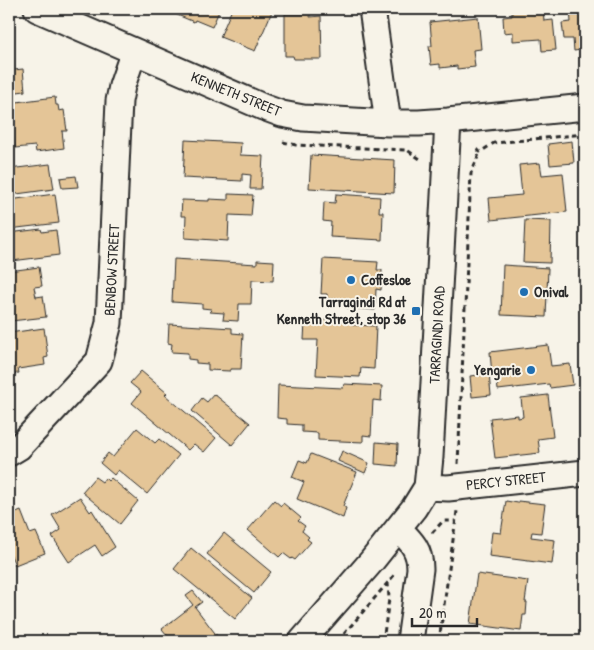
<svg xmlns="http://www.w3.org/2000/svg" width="594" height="650" font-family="'Patrick Hand',sans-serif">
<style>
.building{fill:#e4c597;stroke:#2b2b2b}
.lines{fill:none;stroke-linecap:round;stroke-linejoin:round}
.street-casing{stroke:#2b2b2b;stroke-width:29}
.path{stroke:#2b2b2b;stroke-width:3;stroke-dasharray:5 4;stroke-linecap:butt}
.street{stroke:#f7f3e8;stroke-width:25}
.poi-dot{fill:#1f6fb2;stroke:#f7f3e8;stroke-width:2}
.labels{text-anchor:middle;stroke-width:4;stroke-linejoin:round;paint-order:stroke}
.street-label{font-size:15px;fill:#2b2b2b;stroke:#f7f3e8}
.poi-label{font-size:15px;font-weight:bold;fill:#2b2b2b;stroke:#f7f3e8;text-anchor:start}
</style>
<rect width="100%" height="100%" fill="#f7f3e8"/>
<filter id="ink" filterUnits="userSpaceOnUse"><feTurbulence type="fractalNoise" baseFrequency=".02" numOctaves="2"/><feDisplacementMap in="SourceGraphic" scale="10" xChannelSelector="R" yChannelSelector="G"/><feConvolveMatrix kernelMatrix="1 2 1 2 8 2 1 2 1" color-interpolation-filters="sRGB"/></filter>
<g filter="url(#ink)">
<!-- building -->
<path class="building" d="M177,9H220L212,27L195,20L194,22L175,14Z
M232,9H273L255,51L220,37Z
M525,9H543L544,21L553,20L556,50L542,51L541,39L513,41V32L504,33L503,17L512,16V10Z
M570,9H585V55H581V50L574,51L573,39H564L562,23L571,22Z
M285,14H310V17L321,16L322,59H294L293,56H285Z
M478,17L481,49L473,50L475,67L457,69V66L440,68V64L431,65L429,46H432L430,22Z
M9,58H13L14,70L23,69L25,91L9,93Z
M55,97L56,105H58L59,111L64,110L67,131H62L64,148L36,152L35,146L15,148L9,103Z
M185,140L241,143L240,155L263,156L261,189H250L251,175L242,174V181L183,178Z
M572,141L574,163L550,165L548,144Z
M311,155L395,160L394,193L309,188Z
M540,163L542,175L563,173L567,212L491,220L489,198L522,195L519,165Z
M50,164L54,189L9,195V169Z
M76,176L78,187L62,188L60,178Z
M55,194L59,223L9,229V200Z
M228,194L253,195L251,216L229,215L228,241L185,238L186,216H181L182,200L209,201V199L228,200Z
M336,194L380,197L379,212H383L382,240L330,237L331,222L323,221L324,202L335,203Z
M525,220L551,221L550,263L523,262Z
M41,229L42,232L56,230L59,255L12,261L9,233Z
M174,259L257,264V260L274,261L273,281L252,280L251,304H239L238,321L223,320L224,313L210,312L211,309L202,308V304L172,302Z
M323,259L378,262L377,270H382L381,290L376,289L375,310L347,308L348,300L327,299V294H321Z
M503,265L548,268L546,317L501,315Z
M39,267L42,286L34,287L36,297L43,296L46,317L11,321L9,302V271Z
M323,320L353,322L352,325L376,326L374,369L361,368L360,377L316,375L318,340H304L305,321L322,322Z
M169,324L232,328V333L243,334L241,369H230V371L208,370V364L196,363V360L188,359V353L171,352L172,344L168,343Z
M44,328L48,357L44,358L45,365L18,369L19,373L9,374V333Z
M548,345L551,366L570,364L573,385L550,388L549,384L498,390L496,374L492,375L490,352Z
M141,371L167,393L165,395L216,438L204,452L194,444L188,450L132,403L141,392L130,383Z
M489,374L491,395L472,397L470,376Z
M344,384L382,386L381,401L373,400L371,436L363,435V442L318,440V433L302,432V425L287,424V419L277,418L278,385L343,388Z
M214,394L250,423L232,445L192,411L202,398L207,402Z
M548,395L553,437L538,439L540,453L495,458L490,418L518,415V418L523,417L521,398Z
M137,428L155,443L159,439L179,455L147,494L118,470L114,475L100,463L108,453L113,457Z
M376,442L398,444L397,466L375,464Z
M342,451L369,463L365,473L338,461Z
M311,454L357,472L343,506L346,508L343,518L297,499L304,482L292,477L299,460L307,463Z
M95,477L102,482L105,478L108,481L111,478L138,501L120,524L82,492Z
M80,497L90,512L92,510L115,547L102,556L95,545L69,562L52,536L61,530L52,515Z
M274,500L281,506L283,503L301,518L298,521L305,526L302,531L309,537L307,539L311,542L295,560L292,558L291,559L283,553L279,557L248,530Z
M506,501L518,503V501L545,504L541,533L532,532L531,537L555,540L552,564L489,556L492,532L501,533Z
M21,511L30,534L36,532L45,553L15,565L10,553L9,554V516Z
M224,533L271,572L254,593L207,554Z
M191,548L252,598L235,619L174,569Z
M477,574L528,581L525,602H527L526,615H523L521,631L470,624Z
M193,591L202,602L195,607L221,641H172L162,629L193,605L186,596Z"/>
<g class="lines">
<!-- street casing -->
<g class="street-casing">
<path id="street" d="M37,9L263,107L282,114L303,118L388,123H419L448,121L585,107
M372,9L388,123
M9,453L19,447L99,361L109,323L119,101L122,86L134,51
M427,487L448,488L585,473
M399,529C412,542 420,550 420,569L410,641
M302,641L371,562L414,508L427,487L430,457L448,121"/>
</g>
<!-- path -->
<path class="path" d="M283,142L296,145L407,150L420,159
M477,149L480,152L494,143L585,134
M458,464L471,173L480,152
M432,533L443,521H456
M338,641L396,573
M383,641L389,599L388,583
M439,641L457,511"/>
<!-- street -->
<use href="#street" class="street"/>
</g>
</g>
<!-- markers -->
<g class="poi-dot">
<circle cx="351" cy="280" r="5"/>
<circle cx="524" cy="292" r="5"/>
<rect x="411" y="306" width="10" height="10" rx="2.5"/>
<circle cx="531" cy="370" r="5"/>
</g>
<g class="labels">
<!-- street labels -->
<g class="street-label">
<text transform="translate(236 94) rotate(22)" y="5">KENNETH STREET</text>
<text transform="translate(112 270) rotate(-87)" y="5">BENBOW STREET</text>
<text transform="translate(437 335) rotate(-87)" y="5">TARRAGINDI ROAD</text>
<text transform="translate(506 481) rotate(-6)" y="5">PERCY STREET</text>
</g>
<!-- poi labels -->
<g class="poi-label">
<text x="361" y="285">Coffesloe</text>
<text x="534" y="297">Onival</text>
<text x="406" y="307" text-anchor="end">Tarragindi Rd at<tspan x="406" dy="17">Kenneth Street, stop 36</tspan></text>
<text x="521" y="375" text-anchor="end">Yengarie</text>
</g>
</g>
<!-- margin -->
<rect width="594" height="650" fill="none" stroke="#f7f3e8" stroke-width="30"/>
<rect x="15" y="15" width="564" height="620" fill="none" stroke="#2b2b2b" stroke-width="2" filter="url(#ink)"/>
<!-- scale -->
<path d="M412 618v8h65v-8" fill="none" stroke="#2b2b2b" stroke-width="2.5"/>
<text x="419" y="618" font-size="15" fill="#2b2b2b" stroke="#f7f3e8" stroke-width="4" paint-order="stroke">20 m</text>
</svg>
